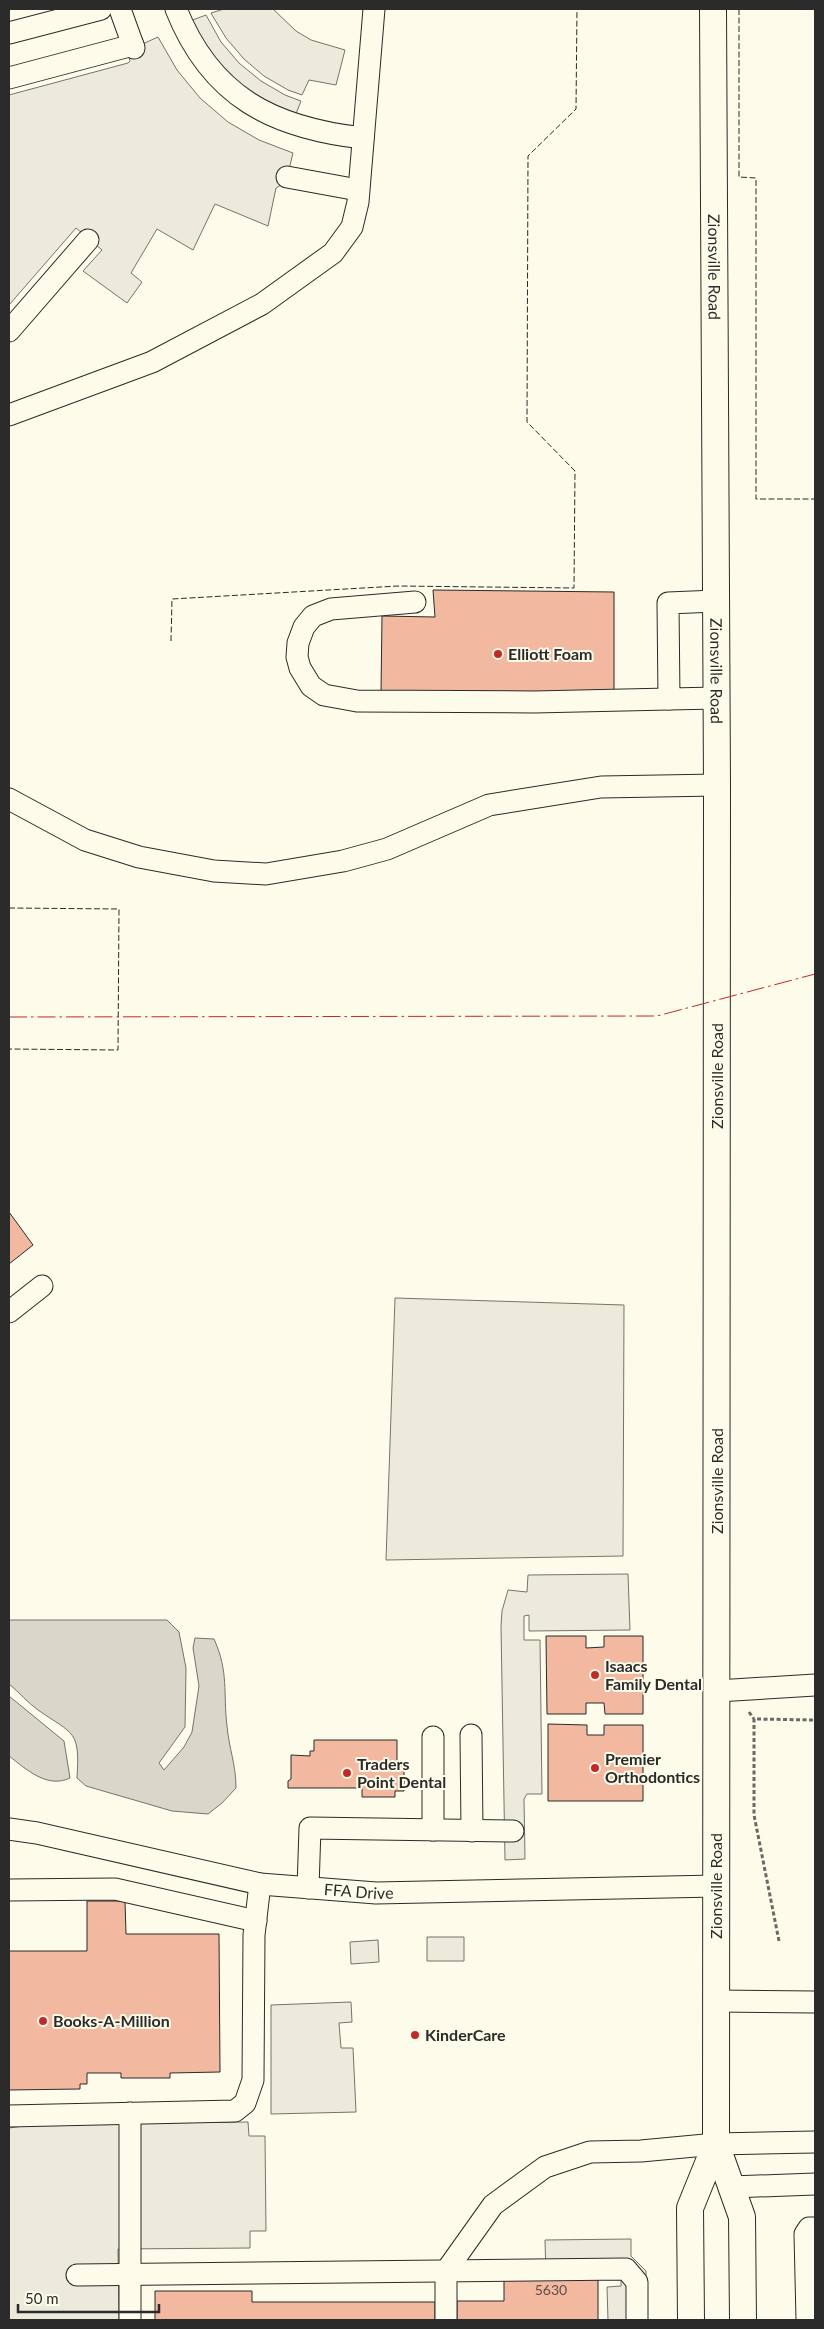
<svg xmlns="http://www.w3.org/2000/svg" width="824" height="2329" font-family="Lato,sans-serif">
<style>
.green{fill:#ecebdb;stroke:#74746e}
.parking{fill:#eceadb;stroke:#74746e}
.water{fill:#d8d7c9;stroke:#74746e}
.building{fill:#f2b8a0;stroke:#2b2b2b}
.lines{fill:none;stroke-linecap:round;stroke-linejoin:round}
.minor-casing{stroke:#2b2b2b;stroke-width:23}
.major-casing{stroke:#2b2b2b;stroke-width:28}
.path{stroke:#6a6964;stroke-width:3;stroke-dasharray:4 2.5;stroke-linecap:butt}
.minor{stroke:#fdfbea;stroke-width:21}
.major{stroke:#fdfbea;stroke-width:26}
.fence{stroke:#2b2b2b;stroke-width:1;stroke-dasharray:6 2.5;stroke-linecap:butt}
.power{stroke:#c62828;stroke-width:1;stroke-dasharray:18 4 2.5 4;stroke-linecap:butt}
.poi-dot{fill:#c62828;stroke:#fdfbea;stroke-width:2}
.labels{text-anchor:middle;stroke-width:4;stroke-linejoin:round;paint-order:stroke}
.number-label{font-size:14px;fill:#5d4e48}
.street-label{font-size:16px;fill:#2b2b2b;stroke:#fdfbea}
.poi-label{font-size:16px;font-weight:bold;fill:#2b2b2b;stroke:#fdfbea;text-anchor:start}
</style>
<rect width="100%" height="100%" fill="#fdfbea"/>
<!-- green -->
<path class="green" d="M395,1298L624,1305L623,1556L386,1560Z
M427,1937H464V1961H427Z
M378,1940L379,1962L351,1964L350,1942Z
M351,2002L352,2022L339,2023L341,2048H353L356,2112L271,2114V2005Z"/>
<!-- parking -->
<path class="parking" d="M224,9H273L296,31L311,40L345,50L336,85L309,80L302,95L288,90L264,76L244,59L226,38L212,15L211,13Z
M206,15L221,42L239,63L261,81L285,95L301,101L292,124L246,102L182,24Z
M158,37L177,70L200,98L228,122L259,140L293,153L285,186L281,185L276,188L268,226L215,204L193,250L157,229L131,273L142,282L127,303L83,271L102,250L76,228L9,305V95L128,63L130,61L127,51Z
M628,1574L630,1630L529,1631V1615L524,1616V1640H540L542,1794H527L524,1799L525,1859L505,1860L501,1626L502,1611L508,1590L527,1592L528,1575Z
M248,2122L249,2136H265L266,2231H250V2248L118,2249L119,2320H9V2128L37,2124Z
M631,2239V2256L646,2271V2320H608L607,2287L621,2286V2275L546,2276L545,2240Z"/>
<!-- water -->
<path class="water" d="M9,1620H167L179,1632L186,1668L185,1727L159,1763L164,1770L184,1747L192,1732L199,1686L193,1648L195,1638L214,1639C229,1672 223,1693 227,1726C229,1749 236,1764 236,1788L222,1803L208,1814L172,1811L86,1786L77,1778C80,1730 74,1735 38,1710C28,1703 19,1692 9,1684Z
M9,1696L64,1741L70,1778C47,1789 26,1769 9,1756Z"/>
<!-- building -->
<path class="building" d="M433,590L614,592V694L381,692L382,616L435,617Z
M9,1212L33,1245L9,1264Z
M546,1636H586V1648L604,1647V1636H643V1714H605L604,1703H586V1714H547Z
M548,1724L587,1725V1735H604V1725H643V1801H548Z
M314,1740H397V1766H404V1791H395V1797H362V1788H288V1781L291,1779V1755L310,1756V1751H314Z
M87,1901H125L126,1934H219L220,2072L170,2073V2078H121V2073H87V2084H80V2089L9,2090V1951H87Z
M504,2279H598V2320H457V2301H504Z
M155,2291H252V2302H435V2320H155Z"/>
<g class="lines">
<!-- minor casing -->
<g class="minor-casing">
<g id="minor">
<path d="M176,9C211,97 273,128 363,138"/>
<path d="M121,12L134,48"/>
<path d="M9,33L101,9"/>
<path d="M9,78L133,45"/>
<path d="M287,177L358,190"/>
<path d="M9,331L88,240"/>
<path d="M9,415L152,362L262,304L333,253L352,227L358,202L374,9"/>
<path d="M716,601L668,603L669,699L717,698"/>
<path d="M415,602L331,609L313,616L304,627L298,643L297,657L300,668L311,686L324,695L357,701L534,702L669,699"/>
<path d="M9,799L85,840L139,857L214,871L266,874L343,861L387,849L489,805L601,787L717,785"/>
<path d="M9,1312L42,1286"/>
<path d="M717,1691L815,1685"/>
<path d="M471,1735L472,1831"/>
<path d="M433,1737V1830"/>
<path id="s1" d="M9,1829L37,1833L260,1884L376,1893L716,1886"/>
<path d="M308,1888L310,1828L513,1831"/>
<path d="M9,1890L115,1889L256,1921"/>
<path d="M716,2001L815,2002"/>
<path d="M9,2116L235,2111L245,2103L253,2080L254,1935L260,1884"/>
<path d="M731,2187L815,2184"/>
<path d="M77,2275L626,2269L637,2282V2320"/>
<path d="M130,2320V2113"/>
<path d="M446,2320V2271L493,2205L545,2167L590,2152L641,2151L716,2144L815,2142"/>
<path d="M807,2320L805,2234L809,2228H815"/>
</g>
</g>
<!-- major casing -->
<g class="major-casing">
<g id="major">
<path id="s2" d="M713,9L717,785L716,2144L742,2217L743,2320"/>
<path d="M691,2320L690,2208L716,2144"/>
</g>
</g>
<!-- path -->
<path class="path" d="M749,1712L754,1719
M779,1941L754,1815V1719L815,1720"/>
<!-- minor -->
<use href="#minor" class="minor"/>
<!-- major -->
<use href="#major" class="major"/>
<!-- fence -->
<path class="fence" d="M739,9V177L756,178V499H815
M171,641L172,599L398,586L574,588L575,471L527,422L528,156L576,109L577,9
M9,908L119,909L118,1050L9,1049"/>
<!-- power -->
<path class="power" d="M9,1017L657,1016L815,974"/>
</g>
<!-- markers -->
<g class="poi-dot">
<circle cx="498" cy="654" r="5"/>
<circle cx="595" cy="1675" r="5"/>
<circle cx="595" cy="1768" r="5"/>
<circle cx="347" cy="1773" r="5"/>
<circle cx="43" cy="2021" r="5"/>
<circle cx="415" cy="2035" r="5"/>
</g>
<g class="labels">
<!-- number labels -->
<g class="number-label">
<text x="551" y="2295">5630</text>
</g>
<!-- street labels -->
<g class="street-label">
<text dy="6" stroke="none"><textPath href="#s2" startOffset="258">Zionsville Road</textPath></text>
<text dy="6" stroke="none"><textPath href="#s2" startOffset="662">Zionsville Road</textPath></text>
<text transform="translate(717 1076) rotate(-90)" y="6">Zionsville Road</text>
<text transform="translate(717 1481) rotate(-90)" y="6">Zionsville Road</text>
<text transform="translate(716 1886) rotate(-90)" y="6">Zionsville Road</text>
<text dy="6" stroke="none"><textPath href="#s1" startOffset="356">FFA Drive</textPath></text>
</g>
<!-- poi labels -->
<g class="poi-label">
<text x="508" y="660">Elliott Foam</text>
<text x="605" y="1672">Isaacs<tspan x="605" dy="18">Family Dental</tspan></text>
<text x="605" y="1765">Premier<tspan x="605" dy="18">Orthodontics</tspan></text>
<text x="357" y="1770">Traders<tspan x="357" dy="18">Point Dental</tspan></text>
<text x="53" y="2027">Books-A-Million</text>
<text x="425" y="2041">KinderCare</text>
</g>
</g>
<!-- border -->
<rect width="824" height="2329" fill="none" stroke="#2b2b2b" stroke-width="20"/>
<!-- scale -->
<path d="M18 2304v8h141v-8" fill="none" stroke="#2b2b2b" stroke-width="2.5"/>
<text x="25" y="2304" font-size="15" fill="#2b2b2b" stroke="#fdfbea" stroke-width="4" paint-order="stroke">50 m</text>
</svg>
